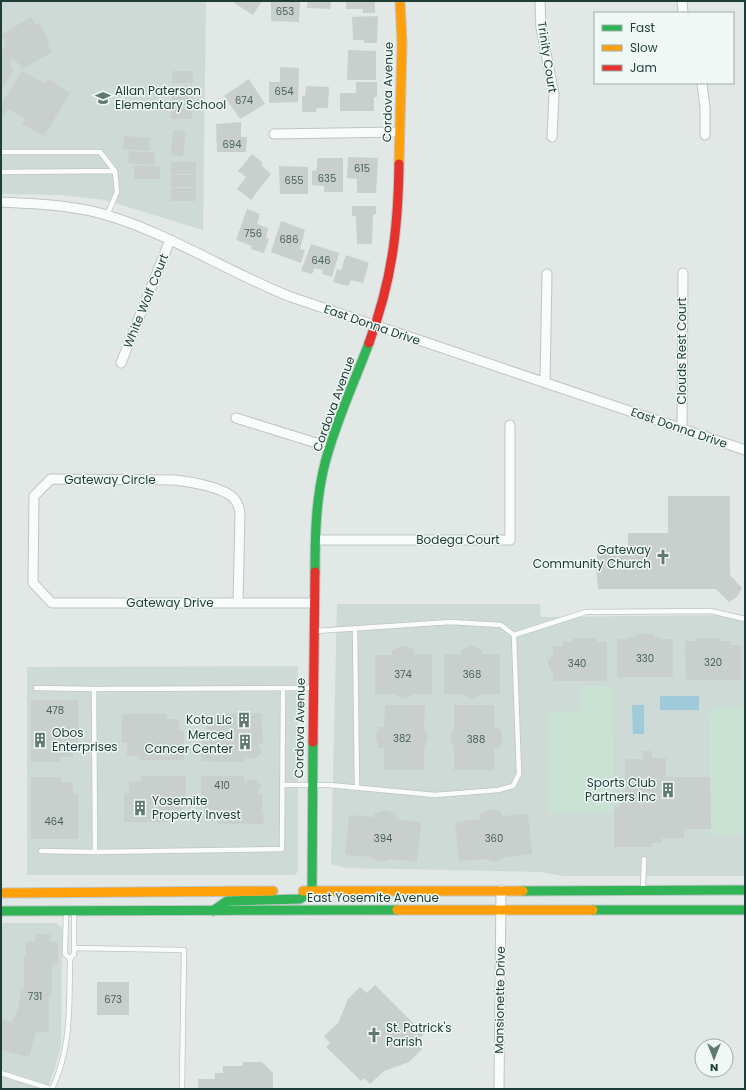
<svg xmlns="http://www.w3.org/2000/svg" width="746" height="1090" font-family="Poppins,sans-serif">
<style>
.built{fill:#cedad6}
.green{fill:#c9e2d4}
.water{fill:#9ecada}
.building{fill:#c8cfcd}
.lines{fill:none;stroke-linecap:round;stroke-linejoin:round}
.lane-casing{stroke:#bec5c3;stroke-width:6}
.street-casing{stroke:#bec5c3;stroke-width:11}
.fast-casing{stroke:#bdc6c4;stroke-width:11}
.slow-casing{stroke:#bdc6c4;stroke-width:11}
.jam-casing{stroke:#bdc6c4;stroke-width:11}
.lane{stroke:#fafcfb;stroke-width:4.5}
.street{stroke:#fafcfb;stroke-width:9}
.fast{stroke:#30b455;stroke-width:9}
.slow{stroke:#ff9f0a;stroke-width:9}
.jam{stroke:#e5322d;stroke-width:9}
.labels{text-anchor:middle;stroke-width:3;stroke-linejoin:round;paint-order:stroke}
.number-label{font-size:10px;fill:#49625e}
.street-label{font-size:12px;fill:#1e3c38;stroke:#eff8f4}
.poi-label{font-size:12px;fill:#1e3c38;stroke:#eff8f4;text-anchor:start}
</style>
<rect width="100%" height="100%" fill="#e1e8e6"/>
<!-- built -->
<path class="built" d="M1,1H206L203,230L105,200L62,195L1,194Z
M337,604H540L541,617L745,615V876H563L541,872L347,868L331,864Z
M298,666V872L294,875H27V667Z
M1,923H56L62,928L61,1046L55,1068L47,1089H1Z"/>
<!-- green -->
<path class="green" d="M581,686H613L614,813H548V711H581Z
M714,708H745V835H709V829H711L709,714Z"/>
<!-- water -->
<path class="water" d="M660,696H699V710H660Z
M632,705H644V734H633Z"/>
<!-- building -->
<path class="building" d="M231,1H262L253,15Z
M271,1H300L299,22L271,21Z
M308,1H331L330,9L307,8Z
M346,1H375V13H363V9H346Z
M378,16L377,43H364V40H353L352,17Z
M31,17L36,25L39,23L50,43L47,44L52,52L22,69L14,58L9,62L13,70L1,91V50L7,46L1,35Z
M348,50L376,51V80H347Z
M280,67L299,68L298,102L269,103V82H280Z
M22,71L45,84L48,79L70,93L44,136L22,124L25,119L8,109L1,119V111L3,107L1,105Z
M172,71H193V83H172Z
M249,79L265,104L240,119L224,96Z
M356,82H377V97H374V111H340V93H356Z
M306,86L329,87L328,108H317L316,112H302V96H305Z
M172,93H193V106H172Z
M171,107H192V119H171Z
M241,122V137H247L246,152H217L216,124Z
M173,130L186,131L183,157L171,155Z
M124,136L150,138L149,151L123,149Z
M129,151L155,153L154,165L128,163Z
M252,154L263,163L261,165L271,174L251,200L237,189L246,177L238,171Z
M348,157L378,158L376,193H357V179L347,178Z
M317,158H343V192H324V186L312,185V171L317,170Z
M171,162H196V174H171Z
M134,166H160V179H134Z
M279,166L308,167V194H280Z
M171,175H196V187H171Z
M171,188H196V201H171Z
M352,206H376V214H373L372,244H357L356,216H352Z
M247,209L260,214L257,224L268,228L266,238L269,239L264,253L251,249L252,246L236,240Z
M281,221L305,230L300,249L305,250L301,263L271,252Z
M311,244L339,253L332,277L322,274L323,270L315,268L312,274L301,271Z
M346,255L369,263L363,283L351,280L348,286L333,282L337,269L341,270Z
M668,496H730V575L742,588L737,597L729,602L716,589H598L596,568L598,547H628V533H668Z
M635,634H654V637H660V639H673V677H617V639H629V637H635Z
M573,638H597V642H607V681H553V672H551V668H548V659H551V655H553V646H563V642H573Z
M696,638H719V641H730V645H741V680H686L685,641H696Z
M471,645L482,650V654H500V694H483L472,699L461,694H444V654H461V650Z
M403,646L414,649V655L432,654V694H414L403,699L393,694H375V655H392V650Z
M31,700H78V744H73V757H61V762H31Z
M385,705H425L424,728L428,738L424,748V770H384V748H379L375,737L379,727H384Z
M454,705H494V727H499L503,738L499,749H494V770H454V749L450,738L454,727Z
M261,713L263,744H258L262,752L255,759L245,757V762L201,761V730L206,736L207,727L203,724L213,716L215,719H218V714Z
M122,714H167V719H179V731H184V760H140V756H127V743H122Z
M643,751H652V758H666V777H710L711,829H684V838H662V843H652V847H614V807H620V804L625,802V759H643Z
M141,776H186V805H181V818H168V822H124V793H129V781H141Z
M201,776H244V781L254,779L262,786L259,789L258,794H263L262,814H264L263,824H218L217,819L212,822L204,814V804L201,807Z
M31,777H61V782H73V794H78V839H31Z
M490,809L501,812L502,816L528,814L532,854L506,857L496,862L485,859L459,861L455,822L481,819L480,814Z
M386,810L396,814V819L421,822L417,862L392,859L381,862L370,857L345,855L349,815L374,817L375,813Z
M35,934H50V942H58V958L57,964H52V994H49V1032H36L29,1057L1,1050V1020L2,1018L11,1023L14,1017L18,1008L21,989H24V956H26V942H35Z
M97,982H129V1015H97Z
M375,985L424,1034L415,1043L422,1049L409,1062L384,1071L370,1084L364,1078L361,1081L326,1047L330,1043L324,1036L338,1023L348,999L360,987L367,993Z
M243,1062H262L273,1073V1089H198V1079H215V1073H223V1066H243Z"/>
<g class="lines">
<!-- lane casing -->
<g class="lane-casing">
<path id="lane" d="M1,152H100L115,171L117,192L107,215
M1,172L115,171
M355,628L357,788
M514,635L586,612L711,611L745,619
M36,688L94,689
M283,688L282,849L95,852L94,689L311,688
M283,785H329L435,795L498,790L513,786L519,774L514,635L501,625L451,622L316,631
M41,851L95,852
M643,889L644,859
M66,912L65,954L70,959L74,954V913
M74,948L184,950L182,1089
M1,1073L51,1089
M52,1089C72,1047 69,1004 70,959"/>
</g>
<!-- street casing -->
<g class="street-casing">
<path id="street" d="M540,1L541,28L554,94L552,137
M682,1L683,13
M702,83L705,108V135
M274,134L399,132
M1,202C39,204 77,205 113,217C175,237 230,273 291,297L745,450
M121,363L170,240
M545,383L547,274
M236,418L329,447
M682,430L683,273
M315,540H510V425
M238,603L240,513C239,506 236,499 230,495C216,486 191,482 175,480L51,479L34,496L33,583L52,603H314
M499,1089L501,890"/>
</g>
<!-- fast casing -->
<g class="fast-casing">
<path id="fast" d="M315,572C315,535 316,498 325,463C336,421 354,383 369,343
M523,891L745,890
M593,910H745
M1,911L397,910
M213,911L227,901L300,899L312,891L313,742"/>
</g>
<!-- slow casing -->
<g class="slow-casing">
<path id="slow" d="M399,164L402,43L400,1
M303,891H523
M1,893L273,891
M397,910H593"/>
</g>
<!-- jam casing -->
<g class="jam-casing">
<path id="jam" d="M369,343C392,280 398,231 399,164
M313,742L315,572"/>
</g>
<!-- lane -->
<use href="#lane" class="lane"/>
<!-- street -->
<use href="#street" class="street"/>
<!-- fast -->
<use href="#fast" class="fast"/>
<!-- slow -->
<use href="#slow" class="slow"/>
<!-- jam -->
<use href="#jam" class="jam"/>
</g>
<!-- icons -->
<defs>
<g id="school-bare" transform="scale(1.2)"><path d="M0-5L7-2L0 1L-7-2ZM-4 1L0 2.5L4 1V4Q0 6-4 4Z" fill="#627875" stroke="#eff8f4" stroke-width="2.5" paint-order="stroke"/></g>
<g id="church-bare" transform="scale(1.2)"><path d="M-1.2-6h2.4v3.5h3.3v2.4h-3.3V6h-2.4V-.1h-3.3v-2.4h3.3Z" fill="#627875" stroke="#eff8f4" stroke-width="2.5" paint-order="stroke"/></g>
<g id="building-bare" transform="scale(1.2)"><path d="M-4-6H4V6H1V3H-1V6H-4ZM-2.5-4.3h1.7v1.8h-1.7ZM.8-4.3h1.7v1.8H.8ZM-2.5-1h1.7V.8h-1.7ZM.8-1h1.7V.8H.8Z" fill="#627875" stroke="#eff8f4" stroke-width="2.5" paint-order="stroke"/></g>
</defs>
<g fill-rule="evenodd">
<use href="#school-bare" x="103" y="98"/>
<use href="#church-bare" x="663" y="557"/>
<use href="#building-bare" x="244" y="720"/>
<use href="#building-bare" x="40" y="740"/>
<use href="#building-bare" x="245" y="742"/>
<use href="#building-bare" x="668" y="790"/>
<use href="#building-bare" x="140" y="808"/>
<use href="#church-bare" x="374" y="1035"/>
</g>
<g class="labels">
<!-- number labels -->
<g class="number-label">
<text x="285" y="15">653</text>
<text x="284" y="95">654</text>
<text x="244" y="104">674</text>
<text x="232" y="148">694</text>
<text x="362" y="172">615</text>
<text x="327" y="182">635</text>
<text x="294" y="184">655</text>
<text x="253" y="237">756</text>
<text x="289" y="243">686</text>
<text x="321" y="264">646</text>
<text x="645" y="662">330</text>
<text x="713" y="666">320</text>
<text x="577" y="667">340</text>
<text x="403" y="678">374</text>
<text x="472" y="678">368</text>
<text x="55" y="714">478</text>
<text x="402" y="742">382</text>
<text x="476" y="743">388</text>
<text x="222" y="789">410</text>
<text x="54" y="825">464</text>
<text x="383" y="842">394</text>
<text x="494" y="842">360</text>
<text x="35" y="1000">731</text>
<text x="113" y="1003">673</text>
</g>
<!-- street labels -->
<g class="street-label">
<text transform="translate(547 57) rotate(81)" y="4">Trinity Court</text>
<text transform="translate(388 92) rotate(-89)" y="4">Cordova Avenue</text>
<text transform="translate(146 301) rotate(-68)" y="4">White Wolf Court</text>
<text transform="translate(372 325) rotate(19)" y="4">East Donna Drive</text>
<text transform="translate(682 351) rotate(-90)" y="4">Clouds Rest Court</text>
<text transform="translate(334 404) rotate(-70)" y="4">Cordova Avenue</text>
<text transform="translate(679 428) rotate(19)" y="4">East Donna Drive</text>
<text x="110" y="484">Gateway Circle</text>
<text x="458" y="544">Bodega Court</text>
<text x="170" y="607">Gateway Drive</text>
<text transform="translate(300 728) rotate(-89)" y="4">Cordova Avenue</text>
<text x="373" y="902">East Yosemite Avenue</text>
<text transform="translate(500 1000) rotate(-89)" y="4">Mansionette Drive</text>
</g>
<!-- poi labels -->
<g class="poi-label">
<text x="115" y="95">Allan Paterson<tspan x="115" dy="14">Elementary School</tspan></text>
<text x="651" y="554" text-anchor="end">Gateway<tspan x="651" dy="14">Community Church</tspan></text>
<text x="232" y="724" text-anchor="end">Kota Llc</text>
<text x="52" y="737">Obos<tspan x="52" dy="14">Enterprises</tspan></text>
<text x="233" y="739" text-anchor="end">Merced<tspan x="233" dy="14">Cancer Center</tspan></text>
<text x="656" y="787" text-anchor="end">Sports Club<tspan x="656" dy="14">Partners Inc</tspan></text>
<text x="152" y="805">Yosemite<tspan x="152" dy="14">Property Invest</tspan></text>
<text x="386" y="1032">St. Patrick's<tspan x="386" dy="14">Parish</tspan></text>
</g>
</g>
<!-- border -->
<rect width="746" height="1090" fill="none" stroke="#1e3c38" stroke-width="4"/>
<!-- legend -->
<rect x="594" y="12" width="140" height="72" fill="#eff8f4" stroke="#9bada9"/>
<rect x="602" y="25" width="20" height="6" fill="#30b455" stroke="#9bada9"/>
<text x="630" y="32" font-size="12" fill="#1e3c38">Fast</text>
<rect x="602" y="45" width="20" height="6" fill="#ff9f0a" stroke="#9bada9"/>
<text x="630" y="52" font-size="12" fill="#1e3c38">Slow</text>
<rect x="602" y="65" width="20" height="6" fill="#e5322d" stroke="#9bada9"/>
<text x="630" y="72" font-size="12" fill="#1e3c38">Jam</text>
<!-- north arrow -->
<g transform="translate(714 1058) rotate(180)"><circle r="19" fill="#eff8f4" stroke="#9bada9"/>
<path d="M0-3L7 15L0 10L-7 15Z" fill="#627875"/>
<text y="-6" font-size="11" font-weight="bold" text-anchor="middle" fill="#1e3c38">N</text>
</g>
</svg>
